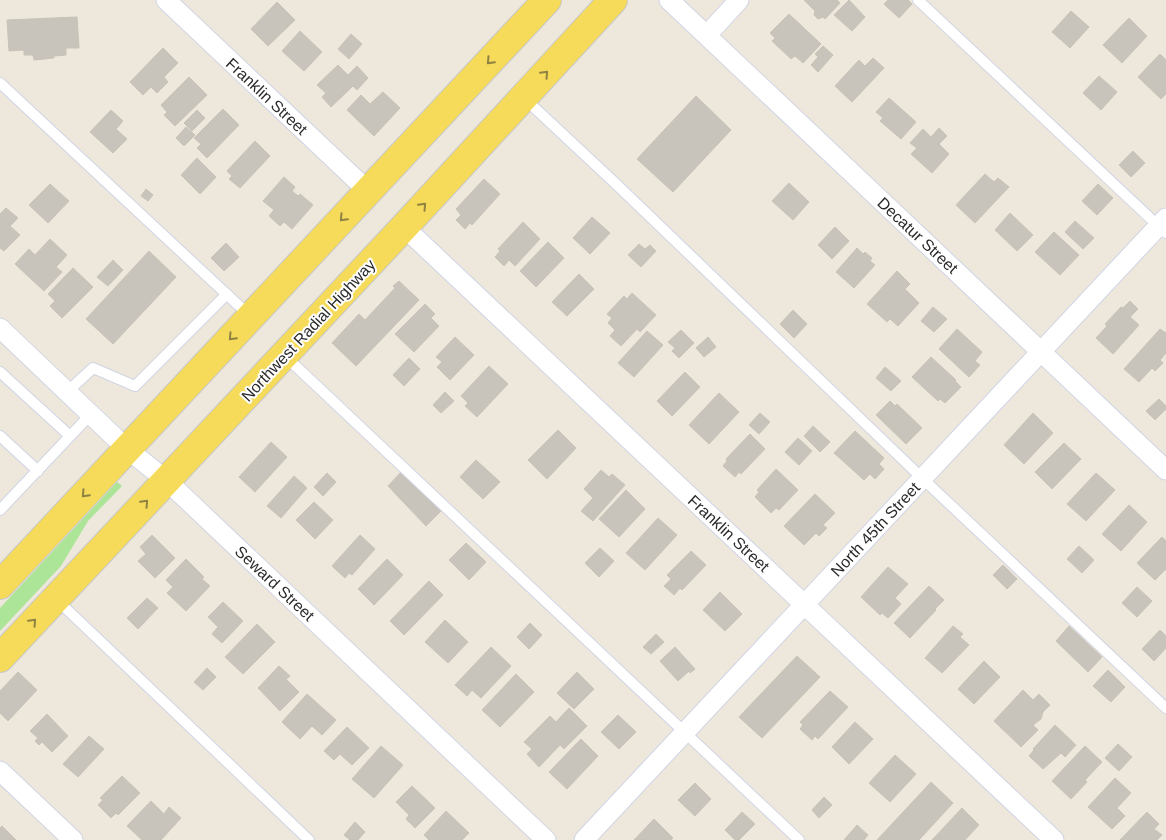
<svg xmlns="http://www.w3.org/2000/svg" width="1166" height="840" font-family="Helvetica,sans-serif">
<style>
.green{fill:#ace597}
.building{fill:#c8c4bc;stroke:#c8c3b6}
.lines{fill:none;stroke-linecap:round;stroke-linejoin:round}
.lane-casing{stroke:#d1d4e4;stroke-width:12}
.street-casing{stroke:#d1d4e4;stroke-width:21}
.primary-casing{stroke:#c8c8c8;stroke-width:30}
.lane{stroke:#fff;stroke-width:10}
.street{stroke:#fff;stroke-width:19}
.primary{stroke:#f5db59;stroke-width:28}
.oneway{stroke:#908342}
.labels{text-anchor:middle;stroke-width:4;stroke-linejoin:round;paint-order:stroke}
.street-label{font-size:16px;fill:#2b2b2b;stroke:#fff}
</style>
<rect width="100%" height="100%" fill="#ede7dc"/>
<!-- green -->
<path class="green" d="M117,482L122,486L88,521L61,566L0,631V608Z"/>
<!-- building -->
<path class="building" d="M804,0H837L840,3L825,19L823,17L818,19L814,15L815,11Z
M849,0L865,17L852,31L834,15Z
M888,0H908L912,4L899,18L884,4Z
M277,2L295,20L268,46L251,29Z
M1071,11L1089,27L1070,48L1052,32Z
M789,14L821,44L803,63L795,56L791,59L772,41L775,38L770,33Z
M77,17L79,48H66V55L54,56V58L34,60L33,55H24V50L9,51L7,20Z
M1129,18L1147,36L1122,63L1103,45Z
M300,31L322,52L304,71L282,51Z
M351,34L362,44L349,59L338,49Z
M823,46L833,55L818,72L811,65L818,57L815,54Z
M163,48L178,63L164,77L168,82L157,93L151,87L143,95L130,82Z
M1160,54L1166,60V94L1161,99L1138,77Z
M873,58L884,68L852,102L835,86L859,60L865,66Z
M338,65L348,75L357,66L368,78L357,90L353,86L331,107L322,97L326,93L317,85Z
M1099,76L1117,92L1101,110L1083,93Z
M189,77L207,95L175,126L164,115L167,112L161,105Z
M383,92L400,108L374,136L347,110L361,95L370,104Z
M696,96L731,130L673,192L637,159Z
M889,98L916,122L901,139L880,121L883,118L876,112Z
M223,109L239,125L207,158L197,148L201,144L194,138Z
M111,110L123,121L116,129L127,139L113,153L90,132Z
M197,110L205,118L192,131L184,123Z
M186,127L195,135L184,146L176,138Z
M939,128L947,136L939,144L949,154L932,173L911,154L917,148L910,143L923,129L931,137Z
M255,141L270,156L240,188L229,179L232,176L227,171Z
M1133,151L1145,163L1131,177L1119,165Z
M197,158L216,177L200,194L181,175Z
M985,174L994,182L998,178L1009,187L975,223L956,205Z
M284,177L295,187L292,191L298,196L300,194L313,205L292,229L284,222L280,226L269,216L274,210L263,201Z
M484,179L500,194L472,225L470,223L465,229L456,220L461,215L456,209Z
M789,183L809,202L793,220L772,201Z
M50,184L69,201L48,223L29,205Z
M1098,184L1113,198L1097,215L1082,201Z
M146,189L153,195L148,201L141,196Z
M6,208L18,218L10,226L20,235L4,251L0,248V214Z
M1010,213L1033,235L1017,251L995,230Z
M592,217L610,233L590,254L573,238Z
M1075,221L1094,238L1083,249L1065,232Z
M523,222L540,239L515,266L509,260L504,266L495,257L500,251L498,249Z
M835,227L849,241L832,259L818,245Z
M1054,232L1079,255L1060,275L1035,252Z
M50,239L67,255L56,267L62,272L44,291L15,264L29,249L35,255Z
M548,242L564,258L536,287L520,271Z
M226,243L239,257L224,271L211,258Z
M639,244L645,249L650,245L656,251L641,267L628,255Z
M857,248L863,254L865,252L872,258L870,261L875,265L854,288L836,272Z
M149,251L176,277L113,344L86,319Z
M113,260L123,270L108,286L97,277Z
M73,268L93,287L62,318L50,306L55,301L48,294Z
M897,271L910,284L905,289L919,303L898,326L890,319L887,322L867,304Z
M579,274L594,289L567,316L552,302Z
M399,281L419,300L356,366L332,343L359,314L365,320L395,288L393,286Z
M632,293L656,315L640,332L637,329L621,346L610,336L615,330L608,323L612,318L607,314L624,296L627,299Z
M1130,301L1138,309L1130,317L1139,325L1113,354L1096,338L1107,326L1105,324L1121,307L1123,308Z
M425,304L435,314L431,318L439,326L414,352L395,334Z
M933,307L947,319L934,332L921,321Z
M793,310L807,324L794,338L780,324Z
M957,329L982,352L975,361L980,365L969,377L939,349Z
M1160,329L1166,333V353L1160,360L1163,363L1155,371L1152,368L1139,382L1124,369Z
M681,330L694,343L679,358L672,351L675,348L668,342Z
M647,331L663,345L634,377L618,363Z
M455,337L474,355L450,380L437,367L442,362L436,357Z
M708,337L716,347L704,357L696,348Z
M931,357L956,380L955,381L961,387L945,403L940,399L938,401L912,377Z
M409,358L420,369L404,386L393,375Z
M489,366L508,384L477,417L465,406L468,403L461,396Z
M885,367L901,381L891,391L876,378Z
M685,372L700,387L672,416L657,401Z
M445,392L454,401L441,413L433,405Z
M719,393L739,412L709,444L689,425Z
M1159,399L1166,406V409L1155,420L1146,411Z
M890,401L895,406L897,404L922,428L906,444L876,415Z
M760,413L770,422L759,434L749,425Z
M1033,413L1053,433L1024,464L1004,445Z
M813,426L830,442L820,452L804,436Z
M558,430L576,448L547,479L528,460Z
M855,431L884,458L879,464L884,469L875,479L870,474L864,480L834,453Z
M750,434L765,449L741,474L739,472L735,477L723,466L727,461L726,459Z
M798,438L812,451L799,465L785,452Z
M271,442L287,457L255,492L239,477Z
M1064,443L1081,459L1052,489L1035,472Z
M476,460L500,482L483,499L460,477Z
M776,469L798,490L779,510L776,508L771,513L755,497L759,492L757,490Z
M403,470L443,509L426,526L388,486Z
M601,470L609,477L612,474L625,485L593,521L581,511L593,498L584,489Z
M327,473L336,482L323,496L314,487Z
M1096,473L1115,490L1086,521L1067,504Z
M294,476L307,488L281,518L267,506Z
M626,490L645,509L619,537L599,519Z
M815,494L835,513L823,525L827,528L819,536L816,533L804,545L784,526Z
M314,502L333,520L315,539L296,520Z
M1129,505L1147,522L1121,551L1102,534Z
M658,518L677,535L645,570L626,553Z
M152,535L175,558L155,578L138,561L146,554L140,547Z
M360,535L375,549L352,575L349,573L345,578L332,566Z
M1162,537L1166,541V569L1155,580L1137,563Z
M466,543L486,562L469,580L449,560Z
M1079,546L1094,560L1082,573L1067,559Z
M600,548L614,561L599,577L585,563Z
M691,551L706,565L682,590L680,588L674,595L664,586L671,579L667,575Z
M186,559L204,577L202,579L210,586L186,611L167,593L173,587L166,580Z
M387,559L403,575L374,605L358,589Z
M1003,565L1017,579L1007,589L993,575Z
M888,567L908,584L895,598L901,604L888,618L882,613L880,615L861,597Z
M429,581L443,595L404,635L390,621Z
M929,586L944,600L935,609L936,610L910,638L894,623Z
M1137,587L1152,601L1137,617L1122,603Z
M720,592L742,614L725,631L703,610Z
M147,598L158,608L138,629L127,618Z
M223,602L243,621L222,643L212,634L218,627L208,617Z
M445,620L468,642L448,663L425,642Z
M530,623L542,635L529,649L517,637Z
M257,624L275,642L243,674L225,657Z
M953,626L963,634L960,637L969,645L942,673L925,658Z
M1069,626L1102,657L1088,672L1056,641Z
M1160,630L1166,636V648L1154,661L1142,649Z
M656,634L664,642L651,654L643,647Z
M491,647L511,666L481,698L472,690L467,696L455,685Z
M675,647L695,669L690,673L689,671L678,681L660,661Z
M797,656L820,677L762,738L739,717Z
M984,661L1000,677L974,704L958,689Z
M279,666L290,676L286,679L299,692L280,711L258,688Z
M207,668L216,677L203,690L194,682Z
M1108,670L1125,687L1111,702L1093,686Z
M18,672L37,690L8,721L0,713V691Z
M577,672L594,689L574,709L557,693Z
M516,674L534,692L500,727L482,710Z
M1023,690L1033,700L1039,694L1050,705L1043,712L1041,719L1033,725L1038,730L1021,747L994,721Z
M830,691L848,707L818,739L815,736L812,740L800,729L803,725L800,722Z
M307,694L336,720L322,735L312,726L300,739L282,722Z
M569,708L587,726L564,749L560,745L539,767L527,754L532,749L524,742L550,716L556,722Z
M47,714L68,736L52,752L42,742L39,745L35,741L38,738L30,731Z
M618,715L636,732L619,749L601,732Z
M855,722L873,739L849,764L832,747Z
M1055,725L1076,745L1065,757L1061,753L1043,769L1029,756L1034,750L1033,749Z
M347,727L369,748L352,765L340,754L334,760L324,751Z
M89,736L104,749L78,777L63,764Z
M581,739L598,756L567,789L549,772Z
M1118,744L1132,757L1119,771L1105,758Z
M381,746L403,765L374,798L352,779Z
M1085,746L1102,762L1085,780L1087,782L1071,799L1052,781Z
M895,755L916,774L890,802L869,783Z
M122,776L140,793L118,815L116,813L111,818L98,805L103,800L100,798Z
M1115,778L1131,793L1117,808L1125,816L1112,829L1088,807Z
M931,782L953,803L919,840H877Z
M695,783L711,799L695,816L678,800Z
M412,786L435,808L415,828L406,819L409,815L396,802Z
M824,797L832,805L819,818L812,810Z
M151,801L164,814L169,807L181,818L161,840H142L127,826Z
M962,808L979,825L965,840H932Z
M446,811L469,833L462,840H429L424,835Z
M742,812L755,824L739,840H735L725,830Z
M1147,812L1159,824L1154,829L1162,835L1157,840H1120Z
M654,819L673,838L671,840H634Z
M355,822L365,832L358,840H350L344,835Z
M857,825L868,835L864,840H844Z
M2,826L16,840H0V828Z"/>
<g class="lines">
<!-- lane casing -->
<g class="lane-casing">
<path id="lane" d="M918,0L1166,233
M0,83L250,316
M524,98L615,183L922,478L1166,708
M285,356L799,840
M0,372L70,436
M67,392L93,368L135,386L227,294
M0,436L38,471
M0,510L91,414
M56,599L309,840"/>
</g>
<!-- street casing -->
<g class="street-casing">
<path id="street" d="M166,0L368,191
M669,0L1166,470
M707,35L739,0
M404,227L1054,840
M0,328L127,449L166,480L546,840
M0,771L73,840
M584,840L1166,218"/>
</g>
<!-- primary casing -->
<g class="primary-casing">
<path id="primary" d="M0,585L547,0
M0,658L404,227L613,0"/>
</g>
<!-- lane -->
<use href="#lane" class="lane"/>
<!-- street -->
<use href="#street" class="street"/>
<!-- primary -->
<use href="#primary" class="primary"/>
</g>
<!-- one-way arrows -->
<defs><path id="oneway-chevron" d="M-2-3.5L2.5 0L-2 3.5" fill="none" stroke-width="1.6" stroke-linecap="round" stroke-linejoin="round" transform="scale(1.25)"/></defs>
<g class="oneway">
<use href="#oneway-chevron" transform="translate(490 61) rotate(133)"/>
<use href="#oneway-chevron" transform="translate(545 74) rotate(-47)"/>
<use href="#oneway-chevron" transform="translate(423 206) rotate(-47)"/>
<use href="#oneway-chevron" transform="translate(343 218) rotate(133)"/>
<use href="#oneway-chevron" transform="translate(232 337) rotate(133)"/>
<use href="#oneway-chevron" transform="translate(85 494) rotate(133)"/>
<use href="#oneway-chevron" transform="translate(145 503) rotate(-47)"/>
<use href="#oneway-chevron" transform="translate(33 622) rotate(-47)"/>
</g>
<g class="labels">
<!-- street labels -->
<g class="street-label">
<text transform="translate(267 96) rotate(43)" y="6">Franklin Street</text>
<text transform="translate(918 235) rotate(43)" y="6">Decatur Street</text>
<text transform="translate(308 330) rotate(-47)" y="6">Northwest Radial Highway</text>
<text transform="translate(875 529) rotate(-47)" y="6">North 45th Street</text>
<text transform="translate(729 533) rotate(43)" y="6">Franklin Street</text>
<text transform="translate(275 583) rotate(43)" y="6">Seward Street</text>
</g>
</g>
</svg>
